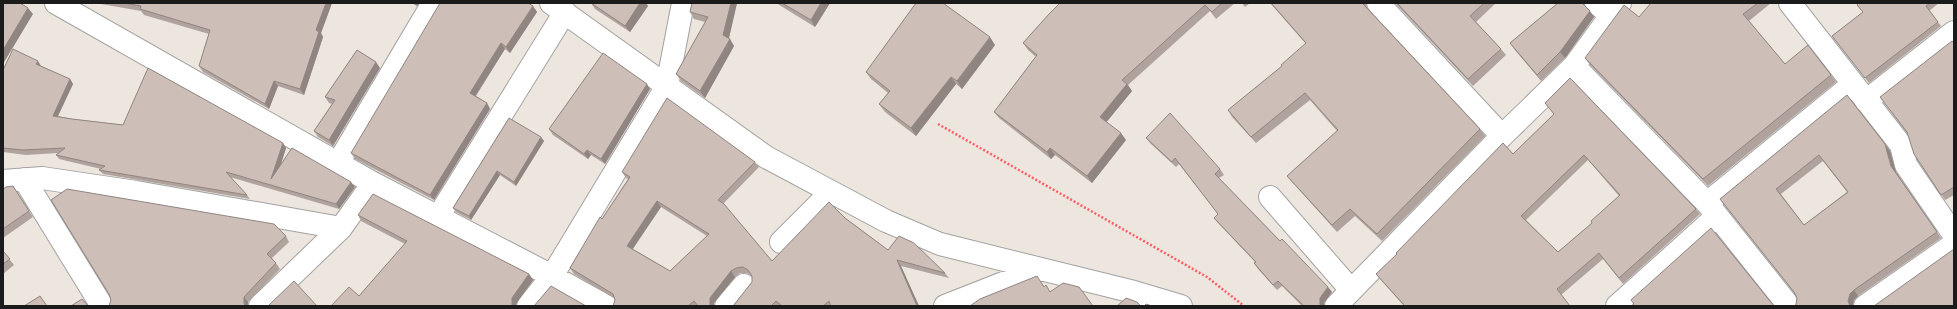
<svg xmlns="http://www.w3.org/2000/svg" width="1957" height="309" font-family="Jost,sans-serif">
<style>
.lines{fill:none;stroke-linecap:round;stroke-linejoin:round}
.minor-casing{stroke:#a2a2a2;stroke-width:24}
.path{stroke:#ff5e65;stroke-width:2.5;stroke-dasharray:2 2;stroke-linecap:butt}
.minor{stroke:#fff;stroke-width:22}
.wall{fill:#b0a39e;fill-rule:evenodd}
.shaded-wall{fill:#908581}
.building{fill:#cdbeb8;stroke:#908581;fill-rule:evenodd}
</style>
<rect width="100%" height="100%" fill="#ede6df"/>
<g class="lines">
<!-- minor casing -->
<g class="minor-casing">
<path id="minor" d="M56,3L373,183L552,276L606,306
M551,3L766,157L886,221L940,244L1134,292L1181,306
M1378,3L1502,136
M1596,3L1611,15
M1790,3L1901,145L1906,165L1954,235
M1574,66L1707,203L1789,306
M1866,101L1954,32
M338,163L433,3
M24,179L102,306
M3,181L42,178L136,192L341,228
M1270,197L1351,290
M1707,203L1853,84
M438,217L565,12
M781,242L831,192
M260,306L341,228L373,183
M528,306L552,276L667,86L683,3
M726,306L744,285
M945,306L1039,269
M1336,306L1502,136L1574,66L1620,3
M1617,306L1717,216
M1865,306L1954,244"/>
</g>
<!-- path -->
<path class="path" d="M938,124L1207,277L1244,306"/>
<!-- minor -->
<use href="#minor" class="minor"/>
</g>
<!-- wall -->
<path class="wall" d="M100,3H332L321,33L323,37L304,95L278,86L269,109L203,72L199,66L209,34L144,15L141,11L101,4Z
M411,3H419L417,6Z
M591,3H646L648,6L630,32L595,9Z
M692,3H737L729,38L734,46L705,98L681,81L676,74L705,22L694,19L690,12Z
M776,3H830L815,27Z
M1060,3H1235L1216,19L1210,11L1128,85L1132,91L1106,122L1126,140L1092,183L1055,155L1051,159L999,118L994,112L1036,57L1028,50L1023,43Z
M1242,3H1250L1245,7Z
M1270,3H1366V5L1367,8L1480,129L1485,136L1382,241L1355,216L1337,232L1292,182L1287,176L1337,131L1310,100L1256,143L1232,117L1228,110L1282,66L1306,44Z
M1395,3H1496L1476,22L1501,49L1506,55L1473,86Z
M1558,3H1584V5L1594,17L1565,58L1541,81L1514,49L1510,43Z
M1651,3H1771L1749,21L1785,64L1831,75L1836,82L1708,186L1590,65L1585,58L1639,17Z
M1859,3H1939L1929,11L1941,26L1869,83L1832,36L1863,12L1857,5Z
M533,6L537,12L510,53L505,49L476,96L487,103L490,109L434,200L355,159L351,153Z
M1954,41V195L1945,200L1914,154L1907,133L1880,97Z
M995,45L962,89L956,84L916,136L885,112L879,104L888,93L871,79L866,72Z
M41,66L70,79L73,84L58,116L72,119L283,143L286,148L281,165L355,187L339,209L230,177L247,195L250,199L103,174L99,170L101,169L59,159L56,155L58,153L26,155L3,152V70Z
M380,68L333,146L318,137L314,131L332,104L329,103L325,97Z
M650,89L605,164L591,155L588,159L553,135L549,129Z
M1847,95L1890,151L1896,172L1941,238L1858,296L1854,300L1796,304L1797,298L1795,294L1720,199ZM1823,161L1847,192L1804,225L1781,194Z
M1545,103L1696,209L1700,214L1623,284L1603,259L1561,295L1570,306H1404L1380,279L1376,274L1513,154L1554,114ZM1588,160L1619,196L1592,223L1558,252L1526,220Z
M509,118L544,141L516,186L500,175L471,220L456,212L453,208Z
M1146,138L1220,169L1224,175L1219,178L1280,241L1332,292L1324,303V306H1302L1282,286L1277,290L1258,269L1254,263L1255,262L1218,223L1214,218L1218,214L1179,164L1176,167L1150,143Z
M755,162L759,167L723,204L772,261L845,218L888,250L945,273L949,278L901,266L919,306H733L752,282V276L747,273H740L735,277L714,303V306H613L615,300L614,298L574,274L570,268L628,179L626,178L622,172ZM661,207L707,236L670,271L633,249Z
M13,186L33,217L3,238V189Z
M358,215L529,274L533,280L516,304V306H331L359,296L405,244L361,221Z
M286,236L289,242L272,258L276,263L280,269L248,302L109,306Z
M3,251L14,265L3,274Z"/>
<!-- shaded-wall -->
<path class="shaded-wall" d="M326,3H332L321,33L323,37L304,95L300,89L316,30Z
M414,3H419L417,6Z
M640,3H646L648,6L630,32L625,26Z
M731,3H737L728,42L723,35Z
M821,3H830L815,27L811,20Z
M533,6L537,12L510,53L506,47Z
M28,8L33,14L3,64V50Z
M1590,11L1594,17L1565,58L1560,52Z
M990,37L995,45L962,89L957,81Z
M730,39L734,46L705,98L700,91Z
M501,43L505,49L474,98L470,93Z
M38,61L41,66L40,69L36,64Z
M376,62L380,68L333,146L329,140Z
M951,77L956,84L916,136L911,128Z
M70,79L73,84L56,120L53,116Z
M274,81L278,86L269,109L265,104Z
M647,84L650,89L605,164L601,159Z
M1127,84L1132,91L1105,124L1100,117Z
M487,103L490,109L434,200L430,195Z
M1121,133L1126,140L1092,183L1087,176Z
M541,137L544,141L516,186L514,182Z
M283,143L286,148L274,184L271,179Z
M1885,144L1890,151L1896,172L1941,238L1891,166Z
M1050,148L1055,155L1051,159L1047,152Z
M587,150L591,155L588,159L584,154Z
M497,171L500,175L471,220L469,216Z
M351,182L355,187L339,209L336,204Z
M657,201L661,207L631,251L627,246Z
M897,260L901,266L919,306H917Z
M731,271L735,277L714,303V306H711L710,305V298Z
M529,274L533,280L516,304V306H513L512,305V298Z
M1328,287L1332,292L1324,303V306H1321L1320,304V298Z
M1854,290L1858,296L1854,300L1853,306H1850L1848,301L1850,294Z
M244,297L248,302V306H245L244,303Z"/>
<!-- building -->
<path class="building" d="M3,3H20L28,8L3,50Z
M124,3H326L316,30L319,32L300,89L274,81L265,104L199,66L210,30L140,9L141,6Z
M440,3H528L533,6L506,47L501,43L470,93L487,103L430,195L351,153Z
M591,3H640L625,26Z
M692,3H731L723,35L730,39L700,91L676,74L708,17L690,12Z
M782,3H821L811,20Z
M916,3H943L990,37L957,81L951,77L911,128L879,104L890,91L866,72Z
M1060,3H1222L1212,12L1205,5L1122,80L1127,84L1100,117L1121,133L1087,176L1050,148L1047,152L994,112L1037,55L1023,43L1049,14Z
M1271,3H1363L1364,5L1480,129L1377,234L1350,209L1332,225L1287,176L1338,130L1305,93L1251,137L1228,110L1282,66L1281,65L1306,43Z
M1397,3H1484L1470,16L1501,49L1468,79Z
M1558,3H1582L1590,11L1560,52L1537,75L1510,43Z
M1651,3H1758L1743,14L1785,64L1808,45L1831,75L1703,179L1585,58L1624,5L1639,17Z
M1859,3H1930L1926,6L1938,22L1865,78L1832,36L1863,12L1857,5Z
M1952,41L1953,42L1954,41V187L1941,195L1914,154L1907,132L1880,97Z
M13,49L38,61L36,64L70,79L53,116L72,119L123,125L148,68L283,143L271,179L292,148L351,182L336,204L226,172L247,195L99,170L105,166L56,155L65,148L23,150L3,148V70Z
M357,50L376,62L329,140L314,131L335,100L325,97Z
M603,53L647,84L601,159L587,150L584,154L549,129Z
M1570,78L1696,209L1619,278L1599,253L1557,289L1570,306H1405L1376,274L1397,254L1396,253L1503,143L1513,154L1554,114L1545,103ZM1584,155L1620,195L1591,221L1592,223L1558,252L1521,216Z
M1847,95L1885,144L1891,166L1937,232L1854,290L1850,294L1848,301L1850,306H1795L1796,304L1797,298L1794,292L1720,199ZM1819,155L1848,192L1804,225L1776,189Z
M667,98L755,162L718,200L724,204L772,261L829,202L845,218L888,250L899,236L914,243L945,273L897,260L917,306H831L829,301L823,306H782L776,301L771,306H733L752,282V276L748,270L743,267L736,268L731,271L710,298V305L711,306H698L694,301L688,306H613L615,300L613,294L570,268L600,217L602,219L630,177L622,172ZM657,201L709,234L670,271L627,246Z
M1170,113L1220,169L1215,174L1280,241L1282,239L1328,287L1320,298V304L1321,306H1304L1278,281L1273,285L1254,263L1256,262L1214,218L1218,214L1175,158L1172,162L1146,138Z
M509,118L541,137L514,182L497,171L469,216L453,208Z
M13,186L29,211L3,229V189L6,187Z
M67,189L274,224L286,236L267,254L276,263L244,297V303L245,306H109L111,300L109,294L51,200Z
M373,194L529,274L512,298V305L513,306H331L349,287L359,296L407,241L358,215Z
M1711,228L1774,306H1631L1634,304L1631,300Z
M1954,249V306H1874Z
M3,251L10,259L3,264Z
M1037,276L1044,287L1046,285L1050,292L1063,283L1079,287L1093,306H970L980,299Z
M294,281L317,306H268Z
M551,286L586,306H534Z
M40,296L47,306H24Z
M1126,298L1137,302L1141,306H1117Z
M82,299L88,306H71Z
M1146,304L1152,306H1144Z"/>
<!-- border -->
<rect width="1957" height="309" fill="none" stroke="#1b1b1b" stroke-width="8"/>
</svg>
